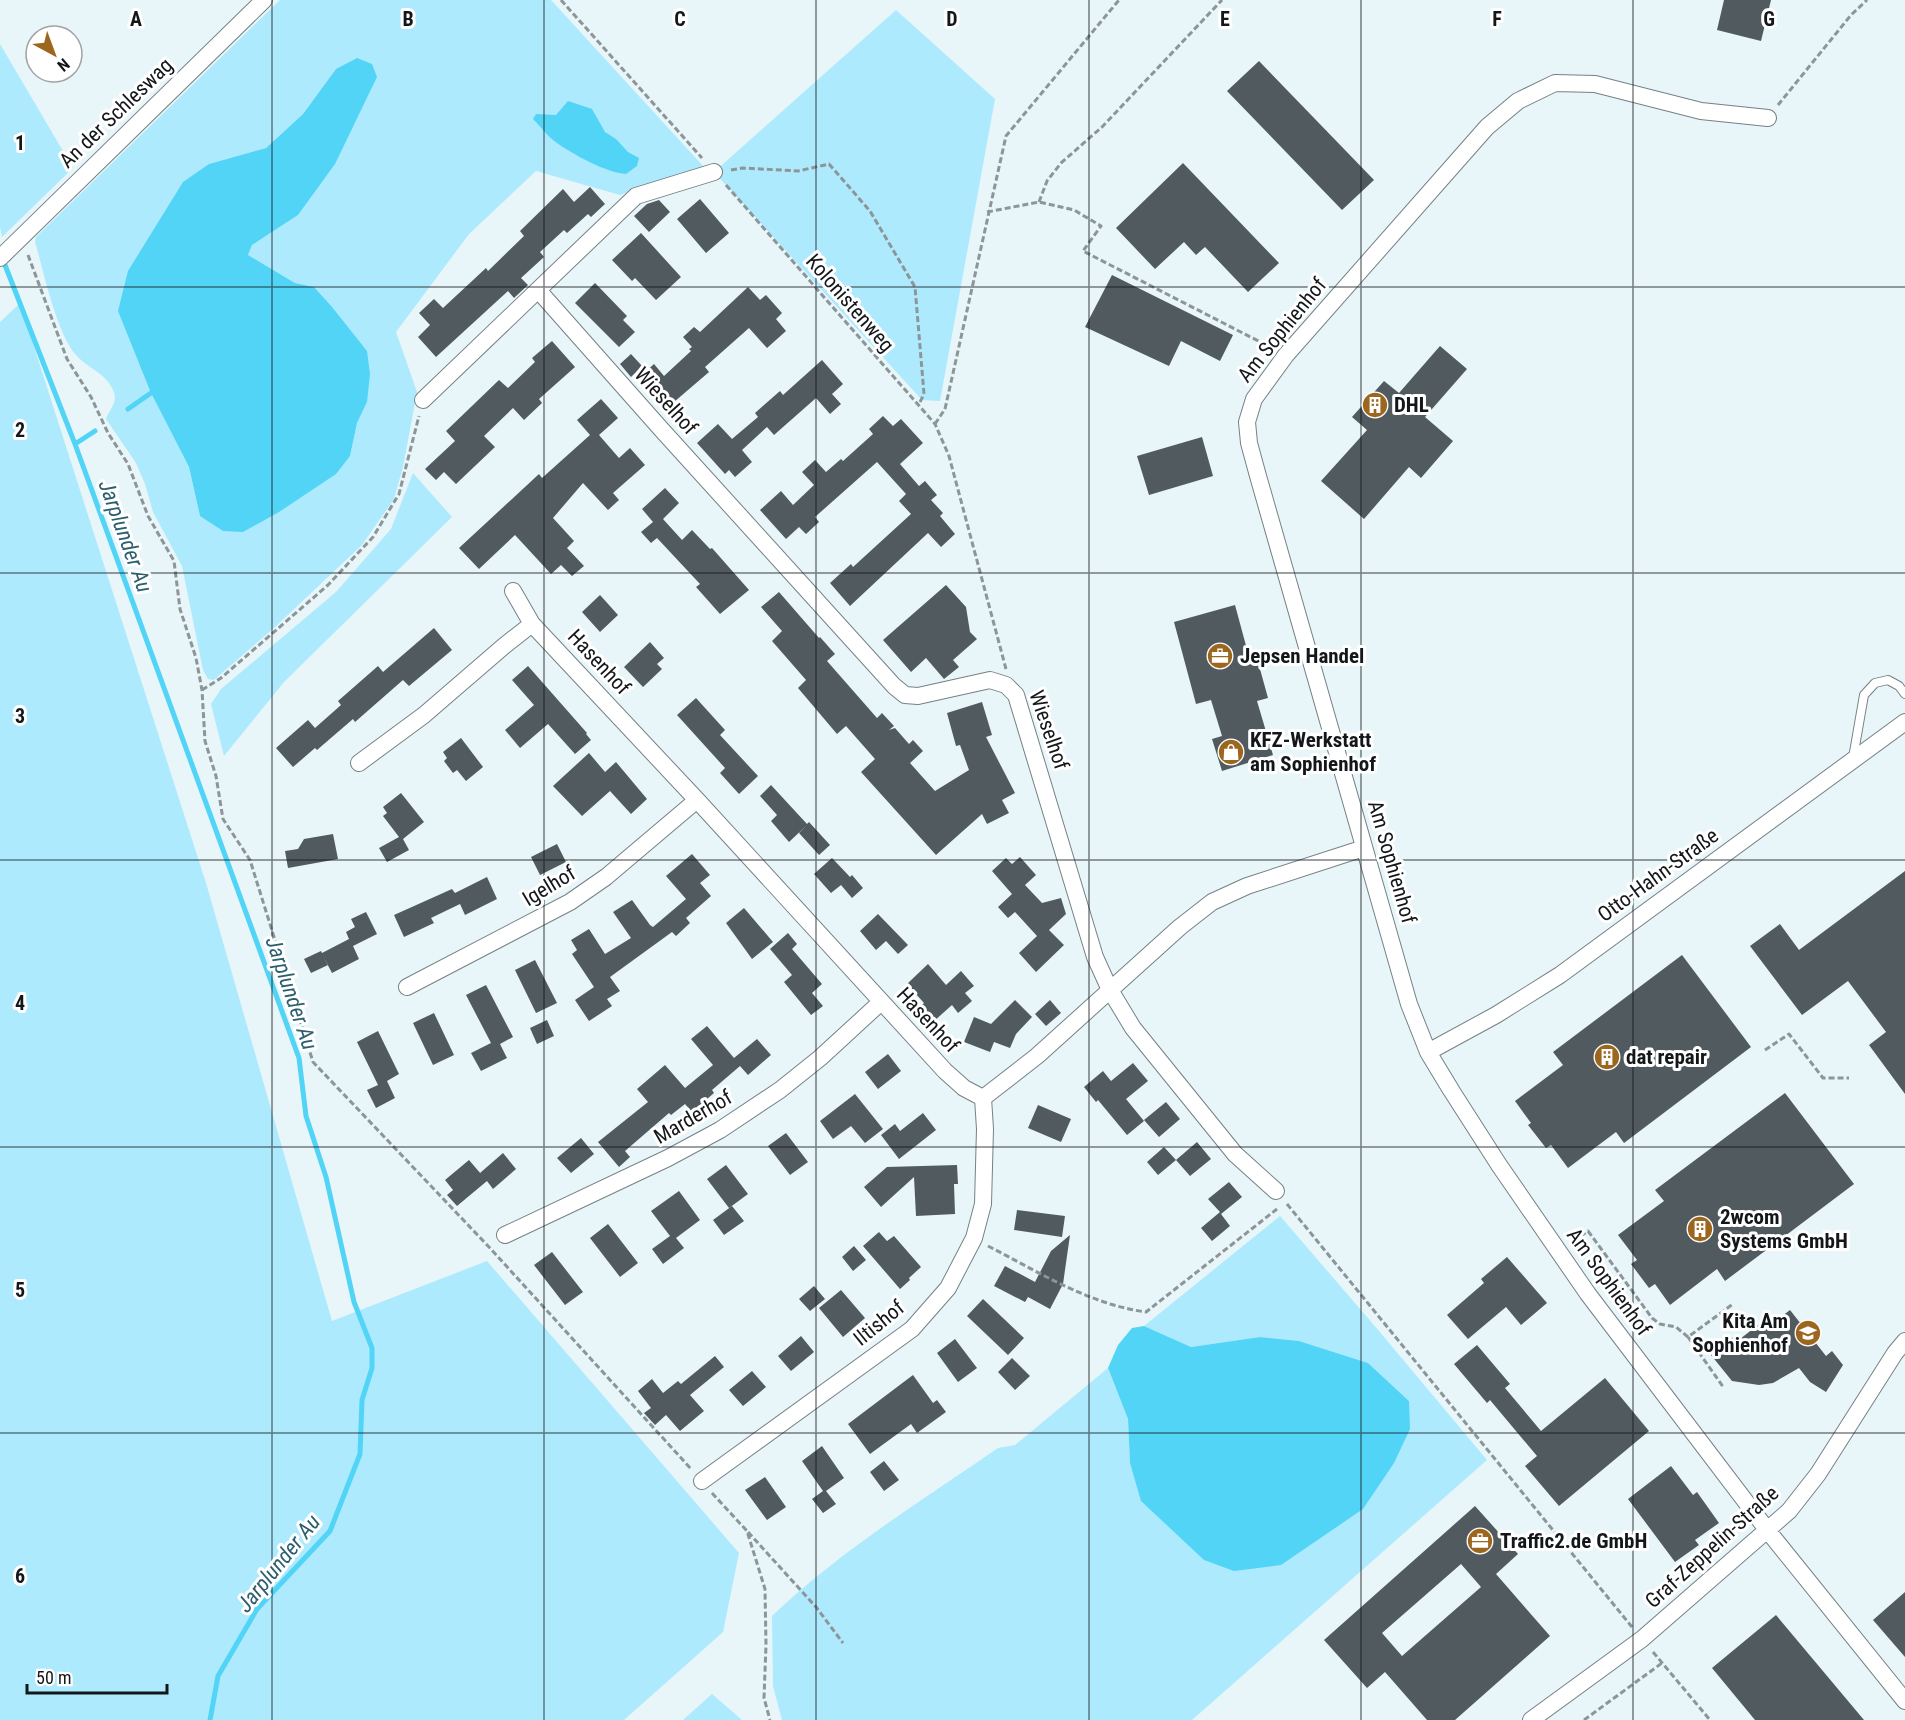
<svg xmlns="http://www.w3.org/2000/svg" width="1905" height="1720" font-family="'Roboto Condensed',sans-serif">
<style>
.green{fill:#aeeafd;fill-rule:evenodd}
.water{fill:#52d4f7}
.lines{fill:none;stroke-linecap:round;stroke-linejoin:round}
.stream{stroke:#52d4f7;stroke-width:5}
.building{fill:#515b5f;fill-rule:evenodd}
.service-casing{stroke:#768185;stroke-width:10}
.minor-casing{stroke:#768185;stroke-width:18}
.path{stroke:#8c9598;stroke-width:3;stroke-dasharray:6 3;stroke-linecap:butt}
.service{stroke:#fff;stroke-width:8}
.minor{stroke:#fff;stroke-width:16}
.grid{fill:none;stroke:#131719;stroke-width:1.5;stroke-opacity:0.55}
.labels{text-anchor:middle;stroke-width:6;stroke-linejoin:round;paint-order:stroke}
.street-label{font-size:21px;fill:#131719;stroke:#fff}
.poi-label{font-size:21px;font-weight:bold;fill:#131719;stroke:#fff;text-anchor:start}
.water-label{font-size:22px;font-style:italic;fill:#2b5f6e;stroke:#fff}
.grid-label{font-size:20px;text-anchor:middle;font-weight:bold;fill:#131719;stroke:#fff;stroke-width:6;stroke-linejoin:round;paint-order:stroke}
</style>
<rect width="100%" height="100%" fill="#e8f5f9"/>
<!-- green -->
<path class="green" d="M280,0H551L704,167L620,195L536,171L469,234L396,332L417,392L403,467L394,499L362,545L275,627L214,680L208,679L203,670L182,566L153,512L145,484L136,463L106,419C109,409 119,402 113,390C107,374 86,367 76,355C56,332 44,272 35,242L36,237ZM336,69L298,215L252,245L248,255L295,283L314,287L367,351V402L357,423L350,456L200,516L189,467L151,393L209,164L266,148L303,114Z
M896,10L995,99L940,401L922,400L714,172Z
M0,44L73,168L2,237L0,227Z
M20,303L206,883L332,1321L487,1261L739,1553L723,1632L624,1720H0V322Z
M413,473L452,517L284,682L224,756L211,704L221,689L336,592L391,529Z
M1280,1216L1379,1331L1487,1460L1192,1720H782L773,1686L772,1616C840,1551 921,1501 998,1448L1015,1445L1108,1368L1128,1419L1130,1463L1409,1401L1368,1363L1299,1341L1260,1337L1191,1347L1144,1326Z
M712,1694L742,1720H683Z"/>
<!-- water -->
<path class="water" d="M357,58L372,64L377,77L335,164L298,215L252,245L248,255L295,283L314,287L332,307L367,351L370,374L367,402L357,423L350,456L336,474L279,512L243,532L223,531L200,516L189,467L151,393L118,311L128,271L183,182L209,164L266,148L303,114L336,69Z
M568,101L592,109L605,132L616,139L628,152L639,158L637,166L626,174C607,173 572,154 557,143C548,137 541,127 533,119L536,114L556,115Z
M1144,1326L1191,1347L1260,1337L1299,1341L1368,1363L1409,1401L1410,1429L1394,1463L1363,1509L1281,1565L1234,1571L1204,1560L1141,1501L1130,1463L1128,1419L1108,1368L1118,1345L1132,1328Z"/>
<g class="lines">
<!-- stream -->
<path class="stream" d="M5,265L75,444L299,1058L306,1116L326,1177L354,1302L372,1348V1368L362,1400L360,1454L330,1531L257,1609L218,1676L210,1720
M128,409L151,393
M75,444L95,431"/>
</g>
<!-- building -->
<path class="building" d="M1724,0H1771L1761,41L1717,30Z
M1259,61L1374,180L1342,210L1227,91Z
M1183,163L1279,263L1248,292L1205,247L1196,255L1184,242L1155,269L1116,228Z
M590,187L605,204L591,217L588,214L567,233L564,230L540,252L544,257L521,278L528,285L514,298L508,291L436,357L418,337L430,325L419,313L434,299L443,308L486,268L488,271L524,236L520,231L563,189L574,202Z
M700,199L729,233L706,253L677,219Z
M659,200L670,212L649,232L634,216L647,204Z
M641,233L681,277L656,300L635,278L632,281L612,260Z
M1112,275L1233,335L1220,361L1181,341L1169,366L1085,327Z
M595,283L627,316L623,320L635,332L619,347L575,303Z
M748,287L760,300L766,295L782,313L776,319L786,331L767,348L749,328L705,367L709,372L667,408L640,377L654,364L664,376L691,351L689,349L692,347L683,337L694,327L700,332Z
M552,341L575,367L539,399L542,403L524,420L513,408L484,436L495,447L456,484L444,472L436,480L425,469L455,441L446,431L499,380L508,388L535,362L532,358Z
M1440,346L1467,369L1425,417L1453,441L1421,478L1409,467L1364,519L1321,481L1367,430L1352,417L1384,381L1399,393Z
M631,354L642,366L631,377L620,364Z
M822,360L843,384L832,394L841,404L830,414L816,398L774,435L767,427L742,450L752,462L735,477L729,470L725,474L697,443L718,424L732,439L758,417L755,413L780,391L783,395Z
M601,399L618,418L599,435L619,458L630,448L645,465L613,493L619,500L608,510L583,483L553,518L574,541L567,548L584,566L572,576L561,565L551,574L515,535L479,569L459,548L539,474L542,478L590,435L577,420Z
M883,416L893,426L901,419L923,443L900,464L919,486L925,481L937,495L931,500L943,513L940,516L955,534L941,547L928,533L850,606L830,583L851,564L853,567L911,514L899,501L906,494L877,462L815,517L819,522L806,534L799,527L786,539L760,510L781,491L793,505L814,485L802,472L815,460L826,472L841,459L843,461L873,434L869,429Z
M1202,437L1213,476L1149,495L1137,456Z
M665,488L679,503L663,519L682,540L692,530L710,549L712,548L749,590L720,614L696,587L700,584L657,538L651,543L641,532L653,522L642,509Z
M946,585L966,607L970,632L977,639L953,660L959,667L944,679L926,658L911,672L883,640Z
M779,592L819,638L820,637L835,654L827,661L877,718L882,713L894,726L889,730L895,728L909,744L913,740L923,751L910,763L935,791L969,770L960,745L956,746L947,713L982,702L992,735L986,737L1015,793L1002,800L1009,813L987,824L982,814L936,855L861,772L875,759L846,726L837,734L798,688L806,680L772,641L782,631L761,607Z
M600,595L618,615L600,632L582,612Z
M1235,605L1248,653L1255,651L1268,698L1257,701L1273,755L1222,771L1212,739L1222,736L1211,700L1196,704L1174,622Z
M434,628L452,650L409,686L403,680L355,722L353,719L317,750L315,748L293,767L276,748L308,720L315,728L341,705L338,701L378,666L383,672Z
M650,642L664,658L657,664L662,669L643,687L624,667Z
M528,666L587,733L586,734L591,740L575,754L548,724L520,748L505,730L534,705L512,680Z
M696,698L725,730L720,735L758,776L739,794L720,773L725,768L677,715Z
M461,738L483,767L466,781L457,770L453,773L444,761L447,758L443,752Z
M589,753L605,772L616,762L647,799L631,814L610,791L582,816L553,786Z
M771,785L807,824L809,822L830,845L819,855L799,833L807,825L789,842L771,821L777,815L760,796Z
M401,793L424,822L403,839L409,850L387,862L379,848L399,837L383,816L387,813L383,807Z
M333,834L338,859L288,868L285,851L298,849L304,839Z
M557,844L566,862L540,875L531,857Z
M692,854L710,875L700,883L711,896L686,918L690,923L676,936L672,932L610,977L620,991L607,999L612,1006L589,1021L575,1000L594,987L572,954L577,950L571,940L589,929L605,954L631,938L613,912L632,900L650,925L653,927L686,899L666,876Z
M1020,857L1036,875L1025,885L1042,903L1061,898L1066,914L1049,930L1064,945L1036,972L1019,953L1037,936L1015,912L1008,918L998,907L1012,894L992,871L1006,858L1012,864Z
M832,858L850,877L852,875L863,888L852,898L841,885L831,893L814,874Z
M1905,871V1094L1869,1045L1886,1032L1848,981L1802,1015L1750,946L1780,924L1799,950Z
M487,877L497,899L465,915L460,904L431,918L434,923L404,937L394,915L452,889L455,893Z
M744,908L773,942L752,959L726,923Z
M366,912L377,934L353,946L359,959L332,973L323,956L328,965L311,973L304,959L321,951L322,953L349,939L346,932L355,927L351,919Z
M878,914L908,945L898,954L886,941L876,950L860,931Z
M788,933L797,944L792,949L822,984L812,993L823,1006L811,1015L784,982L792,975L770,949Z
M1682,955L1751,1047L1624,1143L1616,1132L1568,1168L1551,1145L1546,1148L1528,1125L1531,1123L1515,1101L1563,1065L1553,1052Z
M535,960L557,1003L536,1013L515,970Z
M928,964L946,985L961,971L974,986L965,993L972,1001L958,1013L952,1005L933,1022L920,1007L924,1003L907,984Z
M486,985L513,1037L500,1044L507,1058L481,1071L471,1053L491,1043L466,995Z
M1015,1000L1032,1017L1016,1034L1010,1048L994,1042L990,1052L964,1042L974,1017L991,1024Z
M1050,1000L1061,1013L1046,1026L1035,1014Z
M434,1013L454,1055L433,1065L413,1023Z
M547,1020L554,1036L537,1044L530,1028Z
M707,1026L734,1058L757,1039L771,1055L748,1075L740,1066L712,1090L714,1093L692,1112L685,1104L671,1115L669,1113L625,1151L630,1157L619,1167L598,1142L648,1102L637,1089L665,1065L685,1088L713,1065L691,1039Z
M378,1031L399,1074L387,1081L395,1098L376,1108L367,1090L378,1085L357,1042Z
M888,1054L901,1071L878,1089L865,1072Z
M1133,1063L1148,1081L1126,1099L1144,1121L1127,1135L1098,1100L1096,1102L1084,1087L1103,1071L1111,1081Z
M1785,1093L1854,1184L1725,1281L1717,1269L1670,1305L1655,1284L1649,1288L1631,1264L1637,1260L1618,1235L1664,1201L1655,1190Z
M855,1094L883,1129L865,1143L851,1126L833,1139L820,1121Z
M1166,1102L1180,1119L1159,1137L1144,1120Z
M1038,1105L1071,1119L1061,1142L1028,1128Z
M923,1113L936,1130L899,1159L881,1135L895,1124L900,1131Z
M786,1133L808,1162L790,1175L768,1146Z
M581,1138L594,1154L571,1173L557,1158Z
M1197,1142L1211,1159L1190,1176L1176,1160Z
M1164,1147L1176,1160L1158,1175L1147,1162Z
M503,1153L516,1169L493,1189L487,1181L457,1206L447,1195L453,1190L445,1180L469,1160L481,1174L480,1173Z
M726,1165L748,1194L729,1208L707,1179Z
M957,1165L958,1184H954L955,1214L916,1216L914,1177L881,1207L864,1187L887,1167Z
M1229,1182L1242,1197L1221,1214L1230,1226L1212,1241L1201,1228L1220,1212L1208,1199Z
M679,1191L700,1220L676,1238L684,1248L663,1264L652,1249L670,1236L651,1211Z
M732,1206L744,1221L724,1235L713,1220Z
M1017,1210L1065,1216L1062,1237L1014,1230Z
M608,1224L638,1263L620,1277L590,1238Z
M879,1232L887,1241L894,1236L921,1267L909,1278L910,1280L900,1289L863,1246Z
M1070,1235L1063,1284L1050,1309L1028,1297L1025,1302L994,1286L1005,1266L1035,1282L1051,1251Z
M854,1246L866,1260L853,1271L842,1257Z
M552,1252L583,1292L565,1305L534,1265Z
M1507,1257L1547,1303L1521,1325L1506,1307L1468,1339L1447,1315L1484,1283L1481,1279Z
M814,1286L825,1299L810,1311L799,1299Z
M841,1290L865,1318L843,1337L819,1308Z
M983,1299L1024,1338L1008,1355L967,1316Z
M1790,1310L1826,1356L1832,1351L1843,1365L1826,1392L1810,1382L1799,1368L1773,1383L1759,1385L1732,1381L1711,1355L1736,1335L1740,1339L1763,1321L1768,1327Z
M801,1336L814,1352L791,1371L778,1356Z
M955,1339L977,1368L958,1382L937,1353Z
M1477,1345L1510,1384L1505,1388L1541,1431L1605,1378L1649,1431L1559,1506L1525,1466L1537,1456L1490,1400L1487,1403L1454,1364Z
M715,1356L724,1367L690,1395L704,1411L680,1431L666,1415L655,1425L644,1413L651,1408L638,1391L652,1379L663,1393L678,1381L681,1384Z
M1012,1358L1030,1376L1015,1390L998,1372Z
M752,1371L766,1387L743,1406L729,1390Z
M913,1375L933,1403L937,1400L946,1412L917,1433L911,1424L870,1454L848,1424Z
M822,1446L844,1478L826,1491L836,1504L823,1513L812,1499L823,1491L802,1461Z
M884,1461L899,1480L884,1491L870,1472Z
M1671,1466L1693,1495L1697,1492L1719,1523L1695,1540L1699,1545L1675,1562L1628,1499Z
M765,1477L786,1507L767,1520L745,1490Z
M1475,1506L1518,1554L1496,1574L1550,1636L1455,1720H1427L1385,1672L1367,1688L1324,1640ZM1461,1564L1481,1587L1402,1656L1382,1633Z
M1905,1592V1657L1873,1620Z
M1776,1615L1864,1720H1755L1712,1668Z"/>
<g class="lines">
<!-- service casing -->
<g class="service-casing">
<path id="service" d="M1853,758L1864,695L1875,683L1888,680L1899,686L1905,694"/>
</g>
<!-- minor casing -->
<g class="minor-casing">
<path id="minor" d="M1768,118L1701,111L1595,84L1555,83L1518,101L1487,127L1286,355L1254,399L1247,422L1249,443L1258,476L1409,1004L1428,1052L1451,1090L1499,1165L1588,1294L1768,1531L1905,1701
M0,258L264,0
M538,290L661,429L894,686L905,695L918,696L990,680L1006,685L1016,695L1095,957L1110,990L1133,1028L1235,1154L1276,1191
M423,400L636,196L714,172
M513,591L532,624L697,800L945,1071L964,1088L983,1098L1037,1056L1180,927L1212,902L1247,886L1364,848
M359,763L424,715L504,646L532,624
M407,987L570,902L606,877L697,800
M1428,1052L1496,1015L1560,975L1905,722
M505,1235L668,1158L720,1130L780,1090L820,1058L881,1002
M702,1481L912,1329L948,1288L974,1238L983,1204L985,1129L983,1098
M1531,1720L1642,1639L1789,1511L1818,1474L1895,1353L1905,1341"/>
</g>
<!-- path -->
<path class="path" d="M561,0L702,158
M1778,105L1851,15L1867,0
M731,170L743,168L798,171L829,164L870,211L915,287L924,394L919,404
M726,185L935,424L949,456L1006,669
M1039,202L1047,181L1061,163L1102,127L1222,0
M987,212L1039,202L1074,210L1101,226L1083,251L1270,347
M28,255L67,359L91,397L108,433L128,464L148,516L174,561L180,609L196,658L202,690L205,741L216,776L223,819L250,860L313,1062L489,1247L692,1470
M935,424L945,409L1006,136L1119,0
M202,690L221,678L328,585L373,537L399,494L419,416
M1765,1050L1789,1034L1823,1078H1849
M1287,1204L1632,1627
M1573,1241L1588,1231L1652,1318L1660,1324L1676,1327L1688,1337L1733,1304
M988,1246C1039,1272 1088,1304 1146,1312L1277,1209
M1688,1337L1724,1388
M712,1493L747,1531L765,1589L766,1645L764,1698L770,1720
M748,1532L816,1607L843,1643
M1653,1652L1710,1720
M1584,1720L1662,1663"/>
<!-- service -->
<use href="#service" class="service"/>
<!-- minor -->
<use href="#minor" class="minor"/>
</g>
<!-- grid -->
<path class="grid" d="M272,0V1720M544,0V1720M816,0V1720M1089,0V1720M1361,0V1720M1633,0V1720M0,287H1905M0,573H1905M0,860H1905M0,1147H1905M0,1433H1905"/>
<!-- icons -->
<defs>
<g id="building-disc" transform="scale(1.35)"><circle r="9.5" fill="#9c661f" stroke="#fff"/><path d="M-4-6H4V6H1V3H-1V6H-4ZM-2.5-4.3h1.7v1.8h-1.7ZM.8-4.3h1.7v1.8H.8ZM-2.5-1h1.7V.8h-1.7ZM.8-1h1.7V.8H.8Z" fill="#fff"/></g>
<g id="office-disc" transform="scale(1.35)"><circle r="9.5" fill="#9c661f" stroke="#fff"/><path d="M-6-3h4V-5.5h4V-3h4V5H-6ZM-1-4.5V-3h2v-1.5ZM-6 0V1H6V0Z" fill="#fff"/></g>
<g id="shop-disc" transform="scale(1.35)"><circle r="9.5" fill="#9c661f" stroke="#fff"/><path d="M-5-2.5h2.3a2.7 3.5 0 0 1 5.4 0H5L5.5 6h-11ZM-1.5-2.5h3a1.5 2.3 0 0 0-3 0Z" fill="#fff"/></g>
<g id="school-disc" transform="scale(1.35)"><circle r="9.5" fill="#9c661f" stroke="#fff"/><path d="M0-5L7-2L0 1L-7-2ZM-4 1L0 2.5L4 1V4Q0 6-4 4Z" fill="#fff"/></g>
</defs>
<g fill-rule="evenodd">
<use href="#building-disc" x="1375" y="405"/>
<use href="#office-disc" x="1220" y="656"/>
<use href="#shop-disc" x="1231" y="752"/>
<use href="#building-disc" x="1607" y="1057"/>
<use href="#building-disc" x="1700" y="1229"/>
<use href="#school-disc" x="1808" y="1333"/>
<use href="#office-disc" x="1480" y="1541"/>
</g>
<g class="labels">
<!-- street labels -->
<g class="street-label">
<text transform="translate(116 113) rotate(-44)" y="7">An der Schleswag</text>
<text transform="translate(850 303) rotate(49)" y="7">Kolonistenweg</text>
<text transform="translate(1282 330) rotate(-51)" y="7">Am Sophienhof</text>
<text transform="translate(666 401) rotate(48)" y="7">Wieselhof</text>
<text transform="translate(599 662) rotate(47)" y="7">Hasenhof</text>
<text transform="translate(1049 730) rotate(71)" y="7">Wieselhof</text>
<text transform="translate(1392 862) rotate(74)" y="7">Am Sophienhof</text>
<text transform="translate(1658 875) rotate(-36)" y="7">Otto-Hahn-Straße</text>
<text transform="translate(549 886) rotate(-31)" y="7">Igelhof</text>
<text transform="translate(928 1020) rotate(47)" y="7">Hasenhof</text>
<text transform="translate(693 1117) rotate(-30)" y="7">Marderhof</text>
<text transform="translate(1609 1282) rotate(54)" y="7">Am Sophienhof</text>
<text transform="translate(879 1323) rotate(-39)" y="7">Iltishof</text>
<text transform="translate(1712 1547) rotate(-42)" y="7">Graf-Zeppelin-Straße</text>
</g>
<!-- poi labels -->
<g class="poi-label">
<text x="1394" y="412">DHL</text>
<text x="1240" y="663">Jepsen Handel</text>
<text x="1250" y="747">KFZ-Werkstatt<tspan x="1250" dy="24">am Sophienhof</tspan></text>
<text x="1626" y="1064">dat repair</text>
<text x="1720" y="1224">2wcom<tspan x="1720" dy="24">Systems GmbH</tspan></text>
<text x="1788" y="1328" text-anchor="end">Kita Am<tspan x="1788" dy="24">Sophienhof</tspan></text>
<text x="1500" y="1548">Traffic2.de GmbH</text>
</g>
<!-- water labels -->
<g class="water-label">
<text transform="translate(126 536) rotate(70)" y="8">Jarplunder Au</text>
<text transform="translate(292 993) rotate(71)" y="8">Jarplunder Au</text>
<text transform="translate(278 1563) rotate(-51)" y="8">Jarplunder Au</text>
</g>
</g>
<g class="grid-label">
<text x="136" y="26">A</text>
<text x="408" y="26">B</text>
<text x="680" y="26">C</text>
<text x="952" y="26">D</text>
<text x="1225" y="26">E</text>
<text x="1497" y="26">F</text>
<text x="1769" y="26">G</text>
<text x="20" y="150">1</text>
<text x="20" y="437">2</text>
<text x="20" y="723">3</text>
<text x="20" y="1010">4</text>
<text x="20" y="1297">5</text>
<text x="20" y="1583">6</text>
</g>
<!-- north arrow -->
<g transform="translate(54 54) rotate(139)"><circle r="28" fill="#ffffff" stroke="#a1a2a3" stroke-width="1.5"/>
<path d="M0-4.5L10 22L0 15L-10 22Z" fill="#9c661f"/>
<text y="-9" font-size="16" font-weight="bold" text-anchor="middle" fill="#131719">N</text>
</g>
<!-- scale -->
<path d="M27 1684v9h140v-9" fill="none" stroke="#131719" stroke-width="3"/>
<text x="36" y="1684" font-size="18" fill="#131719" stroke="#ffffff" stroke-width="4.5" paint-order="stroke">50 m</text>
</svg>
